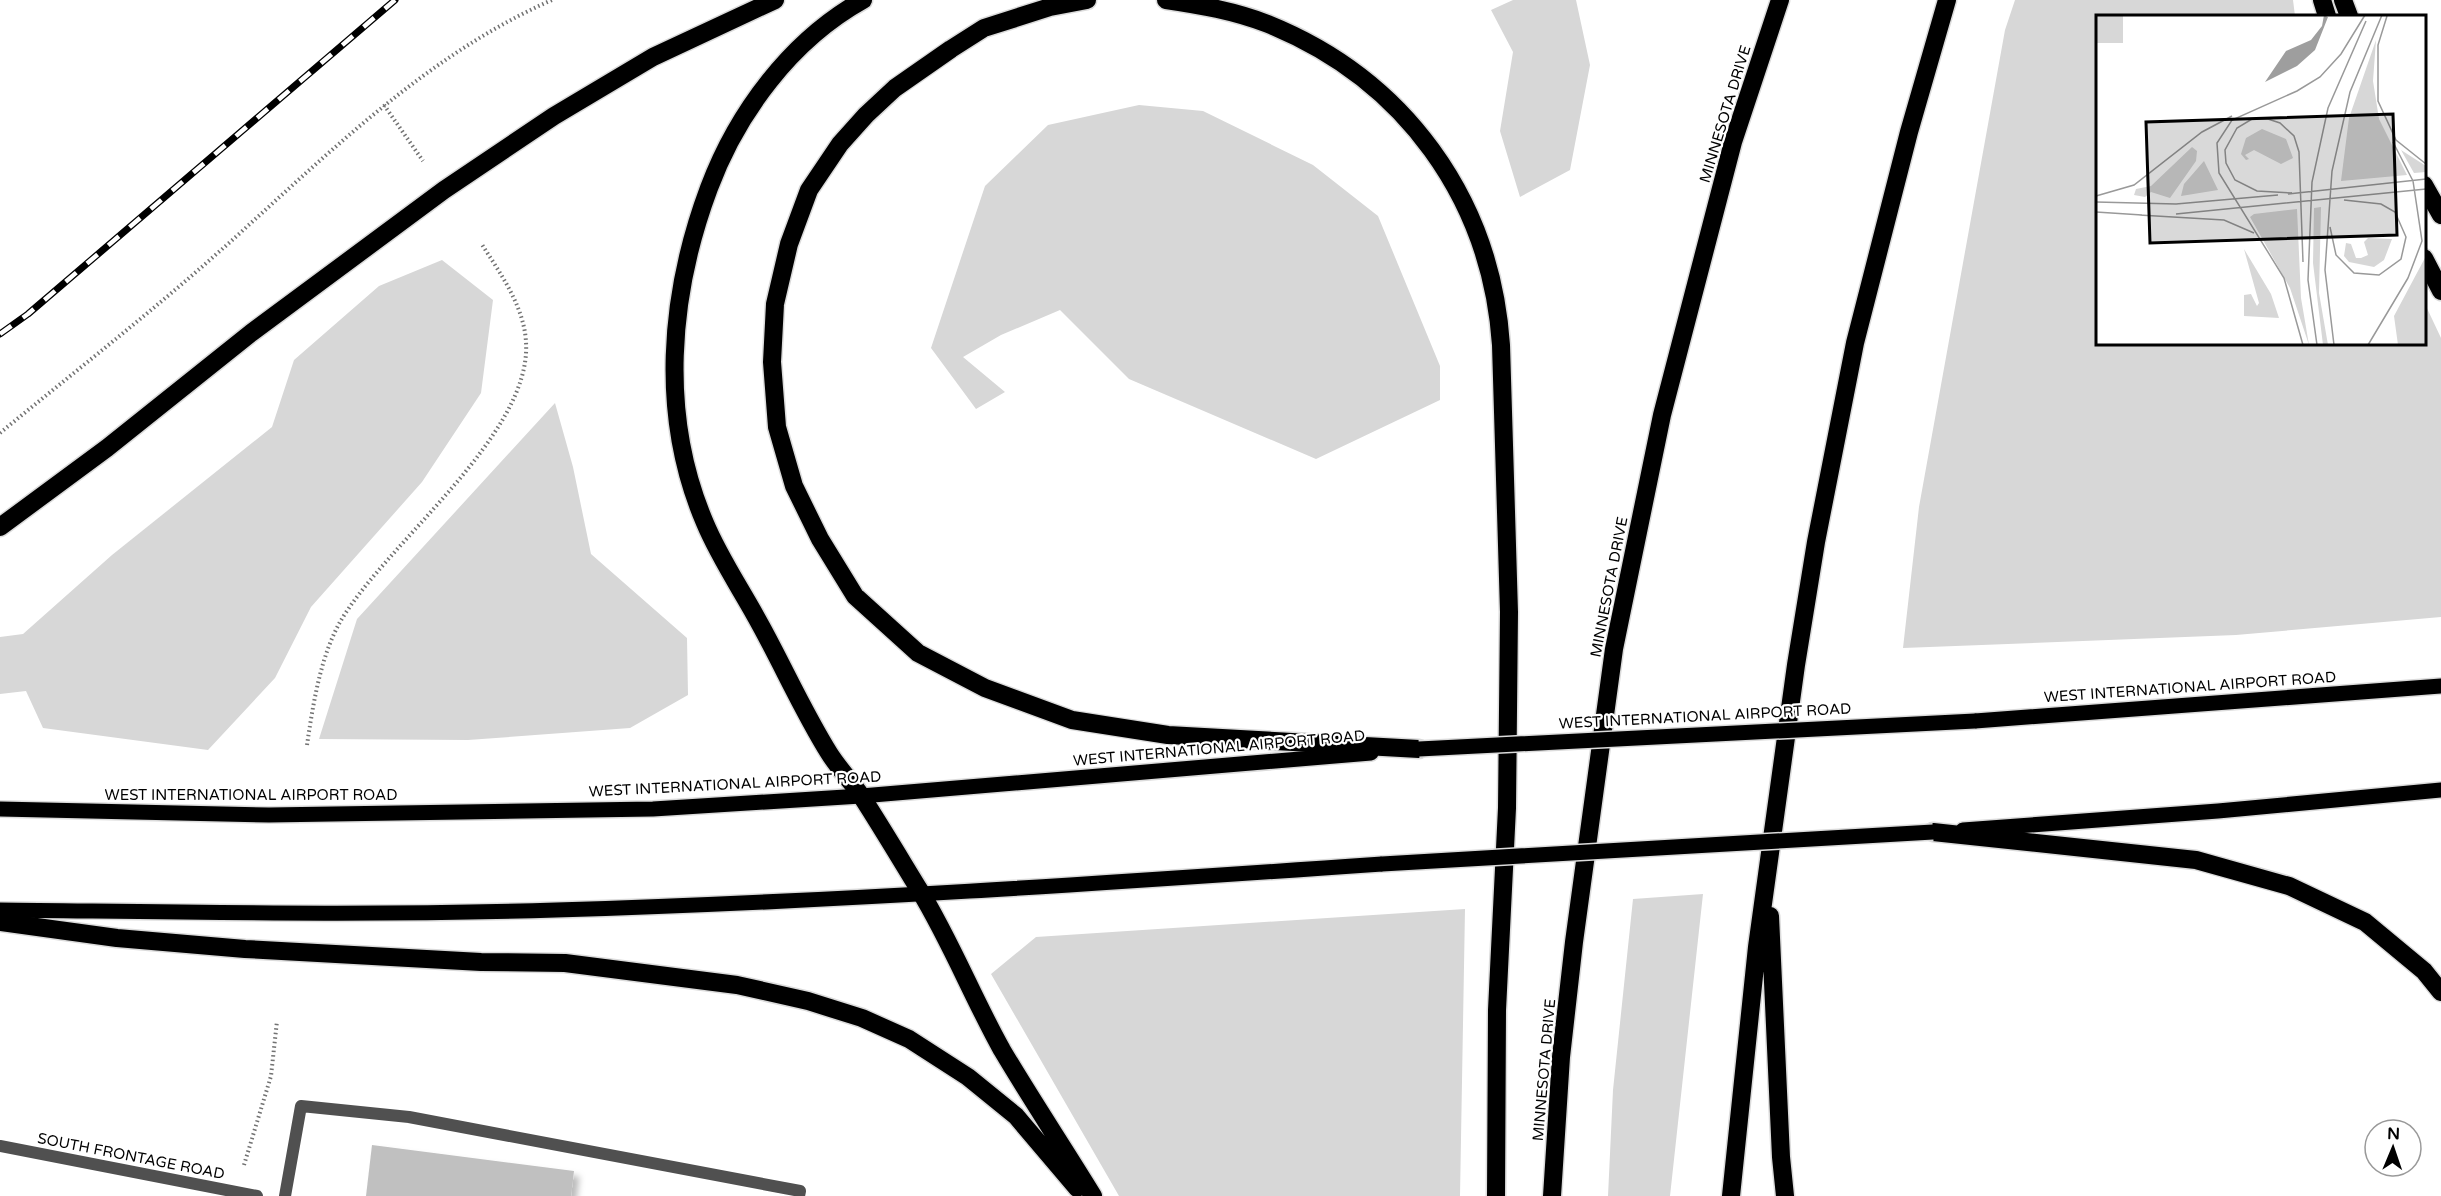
<svg xmlns="http://www.w3.org/2000/svg" width="2441" height="1196" font-family="'Varela Round',sans-serif">
<style>
.green{fill:#d7d7d7}
.building{fill:#c0c0c0;filter:url(#shadow)}
.lines{fill:none;stroke-linecap:round;stroke-linejoin:round}
.primary-casing{stroke:#dbdbdb;stroke-width:18}
.motorway-casing{stroke:#dbdbdb;stroke-width:21}
.path{stroke:#727272;stroke-width:4;stroke-dasharray:1.5 3;stroke-linecap:butt}
.service{stroke:#505050;stroke-width:12}
.minor{stroke:#505050;stroke-width:12}
.primary{stroke:#000;stroke-width:15}
.motorway{stroke:#000;stroke-width:18}
.rail-casing{stroke:#000;stroke-width:7}
.rail{stroke:#fff;stroke-width:4.5;stroke-dasharray:14;stroke-linecap:butt}
.primary-bridge-casing{stroke:#dbdbdb;stroke-width:18;stroke-linecap:butt}
.primary-bridge{stroke:#000;stroke-width:15}
.labels{text-anchor:middle;stroke-width:4.5;stroke-linejoin:round;paint-order:stroke}
.street-label{font-size:15px;fill:#000;stroke:#fff}
.inset-road{fill:none;stroke:#999;stroke-width:1.5}
.view{fill:#000;fill-opacity:0.15;stroke:#000;stroke-width:3}
.inset-edge{fill:none;stroke:#000;stroke-width:3}
</style>
<defs>
<filter id="shadow"><feDropShadow dx="5.5" dy="5.5" stdDeviation="3" flood-color="#0004"/></filter>
</defs>
<rect width="100%" height="100%" fill="#fff"/>
<!-- green -->
<path class="green" d="M1513,0H1576L1590,65L1570,170L1520,197L1500,131L1513,52L1491,10Z
M2015,0H2293L2295,16H2098V344H2424L2425,304L2441,338V617L2236,635L1903,648L1919,507L2005,30Z
M1139,105L1203,111L1313,165L1378,216L1440,366V400L1316,459L1129,379L1060,310L1001,335L963,357L1005,392L976,409L931,348L985,186L1048,125Z
M442,260L493,300L481,393L422,482L311,607L275,678L208,750L43,728L26,691L0,694V637L23,634L112,555L272,427L294,360L379,286Z
M555,403L573,467L591,554L687,638L688,695L630,728L468,740L319,739L357,619Z
M1703,894L1670,1196H1608L1613,1090L1633,899Z
M1465,909L1460,1196H1119L991,974L1036,937Z"/>
<!-- building -->
<path class="building" d="M372,1145L574,1171L571,1196H366Z"/>
<g class="lines">
<!-- primary casing -->
<g class="primary-casing">
<path id="primary" d="M1975,721L2441,686
M0,809L269,815L653,809L861,796L1371,753
M1963,830L2218,811L2441,790
M0,910C185,912 371,916 556,910C832,902 1107,883 1382,864"/>
</g>
<!-- motorway casing -->
<g class="motorway-casing">
<path id="motorway" d="M863,0C791,40 737,113 709,188C669,295 659,416 705,523C720,559 743,592 761,626C784,668 804,713 829,753C839,769 852,782 862,797C882,828 901,860 920,891C951,942 973,998 1002,1050C1031,1099 1063,1147 1093,1196
M1087,0L1050,7L984,28L951,49L895,88L866,115L840,144L809,190L789,244L775,304L772,362L777,427L794,486L820,539L855,596L918,653L985,688L1072,720L1168,735L1419,749
M1166,0C1200,5 1235,11 1268,24C1404,79 1491,198 1501,345L1509,612L1507,808L1497,1010L1496,1196
M2322,0L2327,16
M2343,0L2349,16
M2424,185L2441,215
M2424,258L2441,291
M0,527L107,448L251,333L444,190L554,116L653,57L775,0
M1933,832L2196,860L2289,886L2365,922L2424,971L2441,992
M1770,916L1781,1157L1785,1196
M0,922L117,938L245,949L481,962L565,963L737,985L808,1001L862,1018L909,1039L968,1077L1016,1116L1077,1188
M1552,1196L1561,1057L1574,942L1614,649L1662,415L1733,142L1780,0
M1731,1196L1757,947L1796,665L1816,542L1855,343L1909,132L1947,0"/>
</g>
<!-- path -->
<path class="path" d="M384,105L423,161
M0,433C73,373 149,314 220,251C323,159 424,56 552,0
M307,745C313,705 320,658 340,622C386,543 532,435 526,342C524,306 500,273 481,243
M244,1165L271,1076L277,1021"/>
<!-- service -->
<path class="service" d="M285,1196L301,1106L409,1117L800,1191L799,1196"/>
<!-- minor -->
<path class="minor" d="M0,1146L257,1196"/>
<!-- primary -->
<use href="#primary" class="primary"/>
<!-- motorway -->
<use href="#motorway" class="motorway"/>
<!-- rail casing -->
<g class="rail-casing">
<path id="rail" d="M0,334L28,314L395,0"/>
</g>
<!-- rail -->
<use href="#rail" class="rail"/>
<!-- primary-bridge casing -->
<g class="primary-bridge-casing">
<path id="primary-bridge" d="M1419,749L1975,721
M1382,864L1933,832"/>
</g>
<!-- primary-bridge -->
<use href="#primary-bridge" class="primary-bridge"/>
</g>
<g class="labels">
<!-- street labels -->
<g class="street-label">
<text transform="translate(1725 114) rotate(-73)" y="5">MINNESOTA DRIVE</text>
<text transform="translate(1609 587) rotate(-79)" y="5">MINNESOTA DRIVE</text>
<text transform="translate(2190 687) rotate(-4)" y="5">WEST INTERNATIONAL AIRPORT ROAD</text>
<text transform="translate(1705 716) rotate(-3)" y="5">WEST INTERNATIONAL AIRPORT ROAD</text>
<text transform="translate(1219 748) rotate(-5)" y="5">WEST INTERNATIONAL AIRPORT ROAD</text>
<text transform="translate(735 784) rotate(-3)" y="5">WEST INTERNATIONAL AIRPORT ROAD</text>
<text x="251" y="800">WEST INTERNATIONAL AIRPORT ROAD</text>
<text transform="translate(1544 1070) rotate(-85)" y="5">MINNESOTA DRIVE</text>
<text transform="translate(131 1156) rotate(11)" y="5">SOUTH FRONTAGE ROAD</text>
</g>
</g>
<!-- overview -->
<g transform="translate(2096 15)">
<rect width="330" height="330" fill="#fff"/>
<path d="M0,0H27V28H0ZM280,25L277,66L283,104L311,160L245,166L253,103ZM166,114L190,124L197,143L185,149L158,135L149,140L153,144L150,145L145,139L150,123ZM96,132L101,136L100,146L74,183L55,177L49,182L38,180L40,174L55,171ZM305,135L330,151V157L318,158ZM108,146L122,175L85,181L88,169ZM225,192L223,278L232,330H227L217,248L218,193ZM201,194L205,283L213,330L194,273L154,202L158,199ZM272,223L296,224L288,245L278,252L253,247L248,241L250,228L255,229L260,243H265L272,240L268,227ZM148,234L175,279L183,303L148,301V280L155,279L161,291L163,288ZM330,241V330H302L298,301Z" fill="#d7d7d7"/>
<path d="M228,0L232,2L219,35L201,51L169,67L190,36L215,25L226,11Z" fill="#9e9e9e"/>
<path class="inset-road" d="M291,1L282,30V86L300,125L330,149M297,127L317,166M196,178L161,176L139,165L130,148L129,135L141,113L156,104H172L184,108L198,121L203,137L207,247M192,179L330,164M0,181L38,170L106,117L136,101M0,187L80,189L182,180M0,197L46,200M80,199L330,174M43,200L128,205L158,218M234,212L240,240L258,258L283,260L305,244L310,222L299,197L285,189L248,185M312,263L326,226L317,166M207,330L188,263L123,158L121,128L136,105L201,76L224,62L245,39L269,0M221,330L212,265L216,167L232,93L270,6M238,330L229,255L236,156L254,77L286,0M272,330L312,263"/>
<path class="view" d="M297,99L301,220L54,228L50,107Z"/>
<rect width="330" height="330" class="inset-edge"/>
</g>
<!-- north arrow -->
<g transform="translate(2393 1148) rotate(2)"><circle r="28" fill="#ffffff" stroke="#999999" stroke-width="1.5"/>
<path d="M0-4.5L10 22L0 15L-10 22Z" fill="#000000"/>
<text y="-9" font-size="16" font-weight="bold" text-anchor="middle" fill="#000000">N</text>
</g>
</svg>
